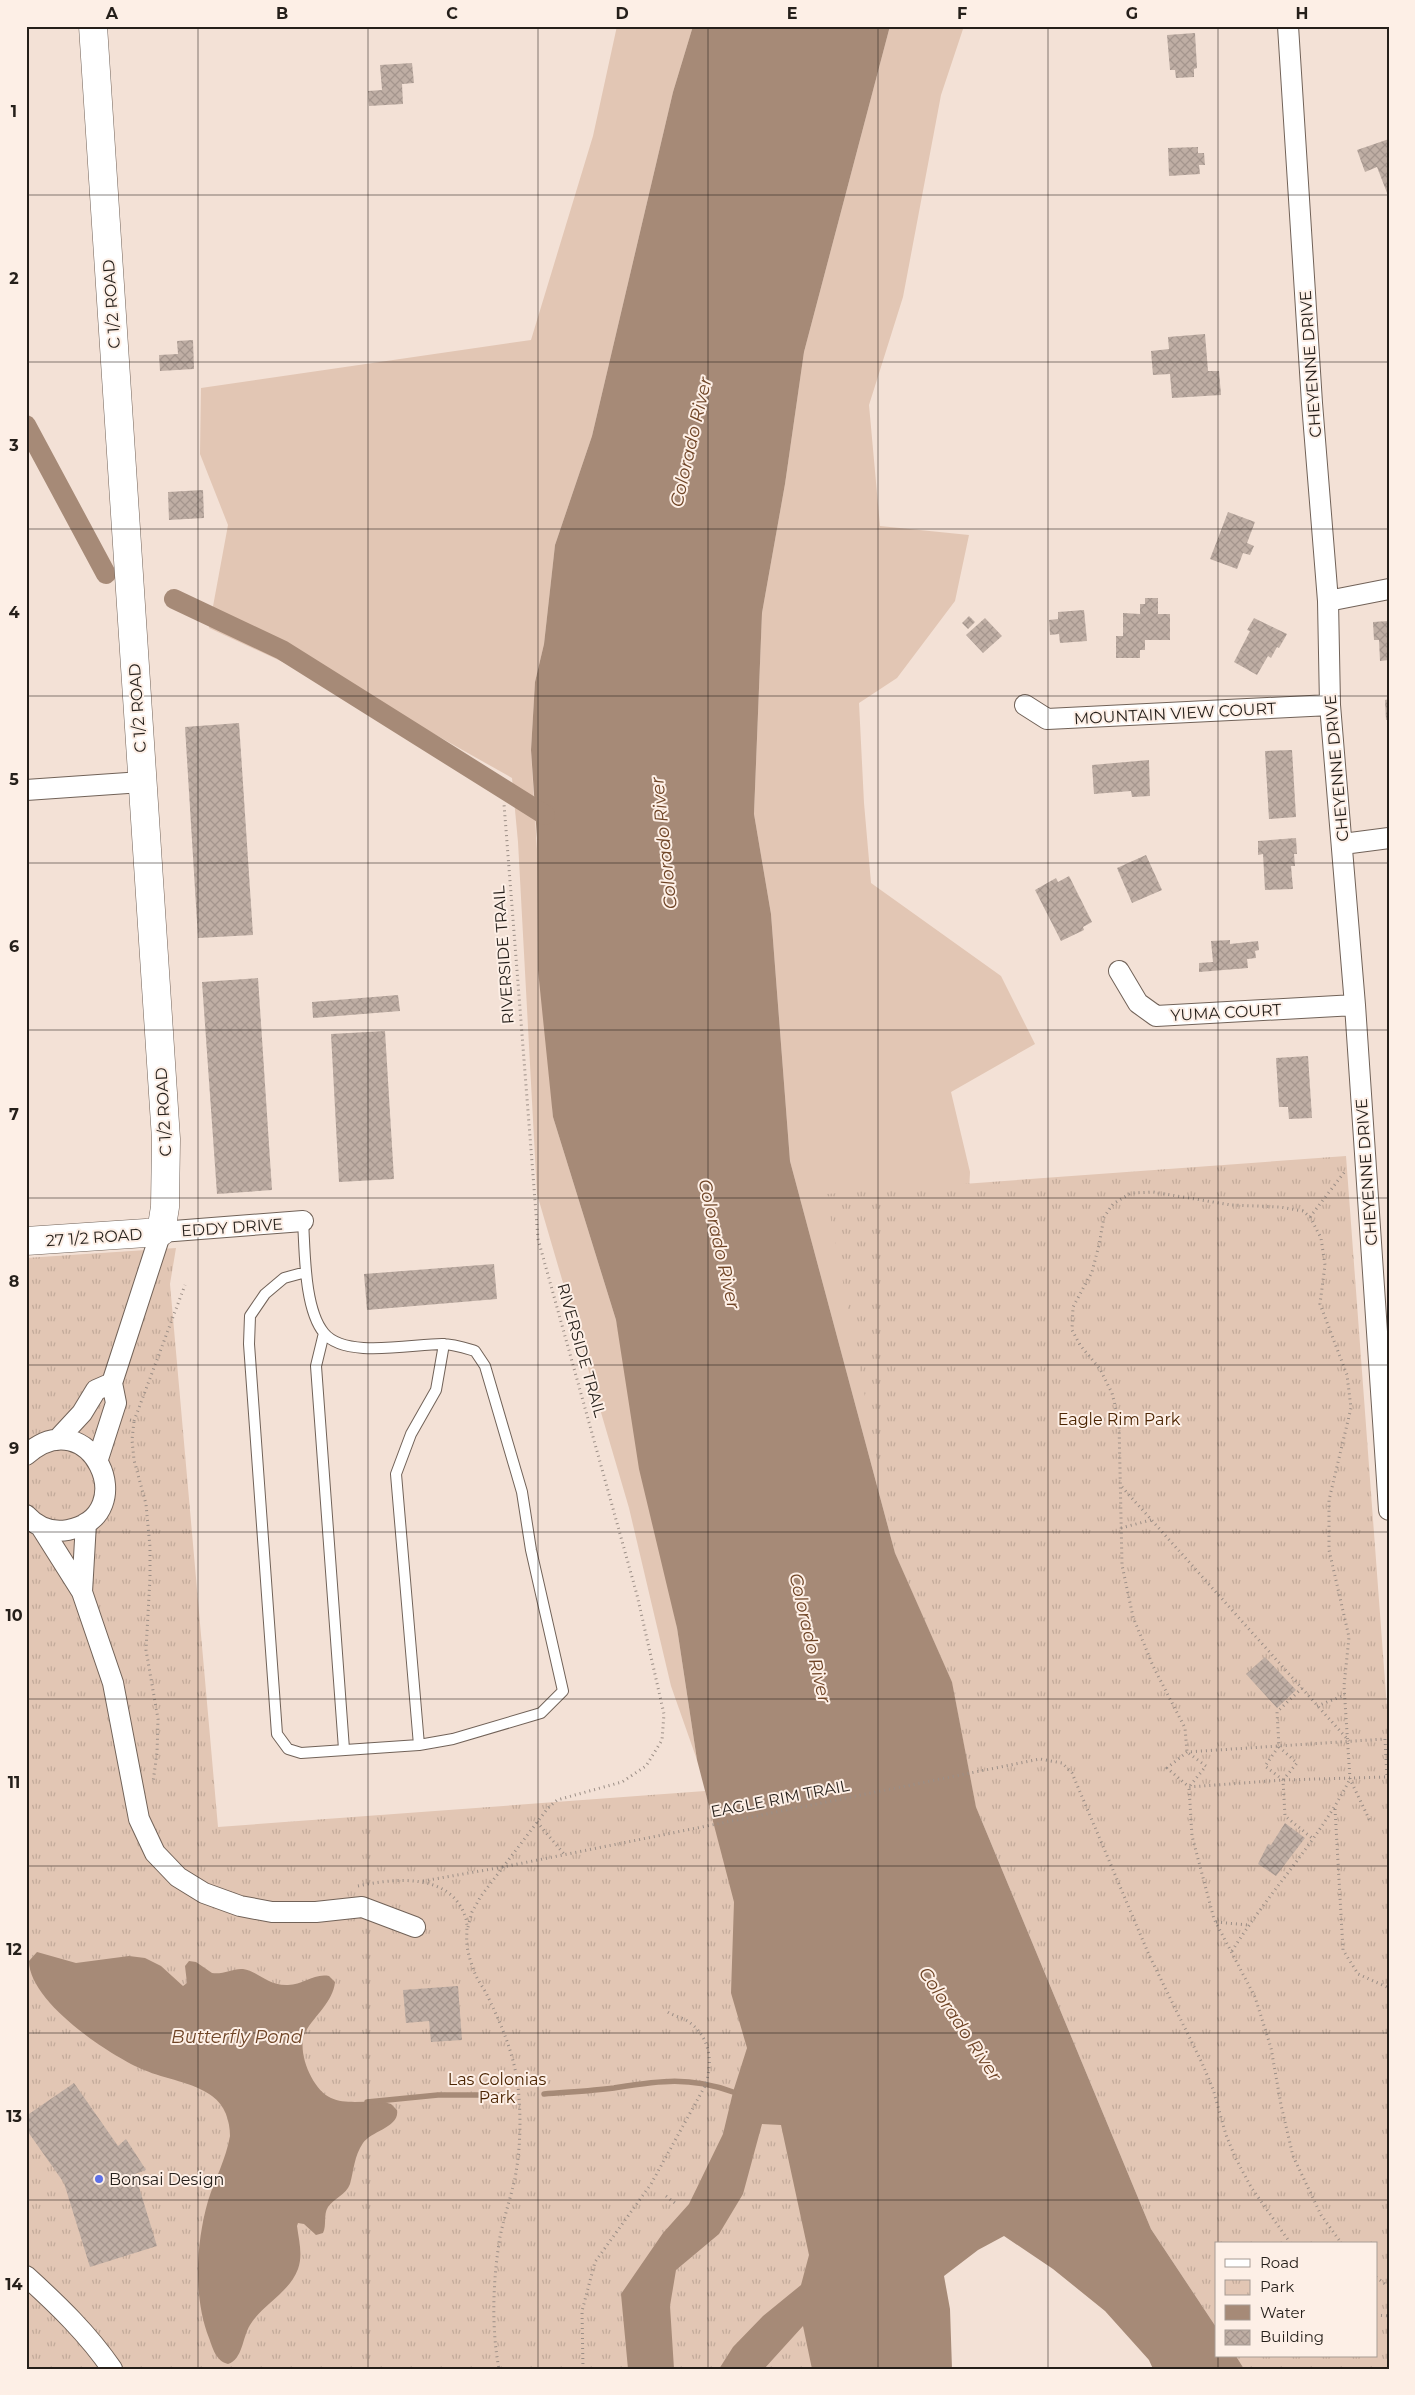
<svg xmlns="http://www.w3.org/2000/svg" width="1415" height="2395" font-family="Montserrat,sans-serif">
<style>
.grass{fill:#e2c6b4}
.park{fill:url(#park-tufts)}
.water{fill:#a68a77}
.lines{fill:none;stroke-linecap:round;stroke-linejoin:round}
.stream{stroke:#a68a77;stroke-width:5.5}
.canal{stroke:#a68a77;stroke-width:20}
.building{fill:url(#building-cross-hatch)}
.lane-casing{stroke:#716258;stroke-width:12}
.street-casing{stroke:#716258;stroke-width:22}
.secondary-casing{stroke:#716258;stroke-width:29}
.path{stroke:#9b8e86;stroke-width:3;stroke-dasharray:1 4;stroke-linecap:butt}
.lane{stroke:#fff;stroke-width:10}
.street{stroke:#fff;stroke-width:20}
.secondary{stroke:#fff;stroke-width:28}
.grid{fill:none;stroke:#251f1a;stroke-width:1;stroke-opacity:0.55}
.poi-dot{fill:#5d70e7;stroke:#fdefe6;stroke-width:2}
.labels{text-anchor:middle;stroke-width:4;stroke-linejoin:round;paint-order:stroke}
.street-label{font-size:16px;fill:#251f1a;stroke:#fdefe6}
.park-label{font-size:16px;fill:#4b2402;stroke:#fdefe6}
.poi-label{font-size:16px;fill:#251f1a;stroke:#fdefe6;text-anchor:start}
.water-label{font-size:18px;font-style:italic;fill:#6f4425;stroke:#fdefe6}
.neatline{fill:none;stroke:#251f1a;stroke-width:2}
.grid-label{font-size:16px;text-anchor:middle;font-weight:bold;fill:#251f1a}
</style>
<defs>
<pattern id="park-tufts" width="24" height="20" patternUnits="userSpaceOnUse" patternTransform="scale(1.25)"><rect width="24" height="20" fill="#e2c6b4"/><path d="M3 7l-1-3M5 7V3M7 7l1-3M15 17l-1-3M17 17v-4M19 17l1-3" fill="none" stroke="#c2aa9a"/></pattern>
<pattern id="building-cross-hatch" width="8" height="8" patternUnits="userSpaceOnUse" patternTransform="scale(1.25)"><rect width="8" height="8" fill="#bfaea4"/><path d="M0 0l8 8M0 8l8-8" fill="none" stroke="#a4958d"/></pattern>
</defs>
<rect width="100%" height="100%" fill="#f3e1d6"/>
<!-- grass -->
<path class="grass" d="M617,26H693L673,92L592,436L555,545L544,644L535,682L531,750L553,1117L616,1320L677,1628L697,1760L671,1686L629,1508L537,1194L518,842L512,778L413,722L209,628L228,525L200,454L201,388L531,340L593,136Z
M890,26H964L941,95L903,297L869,405L880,526L969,535L955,601L897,678L859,703L864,803L871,883L1001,976L1035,1044L951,1092L970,1172L965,1279L1216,2244V2327L976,1807L952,1682L895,1553L790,1161L771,914L754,814L762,613L785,484L804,352Z"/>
<!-- park -->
<path class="park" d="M1346,1156L1389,1735V2369H1244L1236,2356H1376V2244H1216V2327L1151,2229L976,1807L952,1682L895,1553L826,1194Z
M176,1248L170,1284L218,1827L705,1791L871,2369H26V1258Z"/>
<!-- water -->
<path class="water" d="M693,26H890L804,352L785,484L762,613L754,814L771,914L790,1161L895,1553L952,1682L976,1807L1151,2229L1216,2327V2356H1236L1244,2369H1153L1149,2360L1105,2311L1053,2269L1004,2236L978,2250L944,2276L950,2309L952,2369H812L803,2326L764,2369H719L733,2347L763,2316L801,2285L809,2255L781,2125L762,2124L743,2194L719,2234L676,2270L670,2306L674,2369H628L621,2294L663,2233L689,2204L723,2134L733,2092L747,2048L731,1993L734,1902L697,1760L677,1628L639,1469L616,1320L553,1117L538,970L537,838L531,750L535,682L544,644L555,545L592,436L673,92Z
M37,1952L76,1963L129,1956L145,1958L161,1966L183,1986L187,1983L185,1966L189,1961L196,1962L212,1973C223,1975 233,1968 243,1969C258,1971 268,1986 288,1985C303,1985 314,1973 329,1976L335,1982C333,2002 315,2015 306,2031C295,2049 312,2090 331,2098C346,2105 368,2100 384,2102L391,2104L397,2110C400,2127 371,2131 363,2143C354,2156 354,2170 350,2184C346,2195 334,2198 328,2207C323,2215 327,2225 323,2233L316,2235L304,2224L298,2223L297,2226C299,2241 303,2255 298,2269C289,2293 263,2304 250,2325C242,2338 243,2359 228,2364C216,2361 213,2349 209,2338C193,2297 196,2243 208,2201C215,2179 226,2159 230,2136C230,2121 225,2105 212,2096C193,2082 165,2079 144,2070C110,2056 29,2002 29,1961Z"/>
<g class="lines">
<!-- stream -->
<path class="stream" d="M544,2094C568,2092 591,2091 614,2088C659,2081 688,2076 733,2092
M367,2102L438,2095H499"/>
<!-- canal -->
<path class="canal" d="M26,425L106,574
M174,599L282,650L545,815"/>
</g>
<!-- building -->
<path class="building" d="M1167,26H1185V28L1168,29Z
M1195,33L1197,68L1194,69V77L1176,78L1175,70H1170L1167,35Z
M412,63L414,83L402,84L403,104L369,106L368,91L382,90L380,65Z
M1389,139V198L1377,167L1365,172L1357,150Z
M1198,147V153H1204L1205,165H1199L1200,174L1169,176L1168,148Z
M1205,334L1208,371H1219L1221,395L1172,398L1170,374L1153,375L1151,351L1169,349L1168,337Z
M193,340L194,369L160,371L159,355L178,354L177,341Z
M203,490L204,518L169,520L168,492Z
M1228,512L1255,522L1247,543L1254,546L1250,555L1243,553L1237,569L1210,559Z
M1145,598H1158V614H1170V640H1145V650H1140V658H1116V636H1123V613L1140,614V604H1145Z
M1084,610L1087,641L1060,643L1059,634L1050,635L1049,620L1058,619V612Z
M969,616L975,622L968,629L962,623Z
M985,618L1002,636L983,653L966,635Z
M1254,618L1287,634L1279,648L1277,647L1271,658L1268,656L1257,675L1234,662L1250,631L1247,630Z
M1389,621V660L1380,661L1379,640H1374L1373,622Z
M1389,699V720H1386L1385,700Z
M239,723L253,935L198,938L185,727Z
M1292,750L1296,817L1269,819L1265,751Z
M1149,760L1150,796L1132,797L1131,791L1094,794L1092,765Z
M1296,838L1297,854H1294L1295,866H1291L1293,889L1265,890L1263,854L1258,855V841Z
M1146,855L1162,890L1132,903L1117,868Z
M1069,876L1092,922L1083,927L1084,930L1061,941L1035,890L1056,878L1058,882Z
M1230,940V944L1258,941L1259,950L1255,951L1256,958L1247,959L1248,968L1199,972V963L1213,962L1211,941Z
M258,978L272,1190L217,1194L202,982Z
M398,995L400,1011L313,1018L312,1002Z
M385,1031L394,1179L339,1182L331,1034Z
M1308,1056L1312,1118L1289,1119L1288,1107H1279L1276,1058Z
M494,1264L497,1299L367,1310L364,1274Z
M1265,1657L1296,1690L1277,1708L1246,1674Z
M1285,1823L1305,1838L1276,1876L1258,1864L1268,1844L1271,1845Z
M458,1986L462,2040L431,2042L429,2021L406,2023L403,1990Z
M74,2083L118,2146L126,2139L146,2170L135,2174L157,2246L90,2267L64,2183L26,2129V2116Z"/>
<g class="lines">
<!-- lane casing -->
<g class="lane-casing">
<path id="lane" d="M303,1221C305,1251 304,1309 324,1333C345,1359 412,1344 442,1344C453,1344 465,1348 475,1351L485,1366L522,1492L531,1550L563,1691L541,1713L453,1739L419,1745L301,1753L288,1749L277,1734L249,1344L250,1316L265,1294L284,1278L306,1272
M324,1333L316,1366L344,1749
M419,1745L396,1474L411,1434L436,1390L444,1344"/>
</g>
<!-- street casing -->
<g class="street-casing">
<path id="street" d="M1288,26L1312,403L1328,601L1330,705L1355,1005L1389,1510
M1328,601L1389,589
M1025,705L1047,719L1330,705
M26,790L142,782
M1343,844L1389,838
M1119,971L1138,1003L1156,1016L1355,1005
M57,1440L82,1413L96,1390L112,1383
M26,1455C90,1398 144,1515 68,1530C52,1533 37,1527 26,1515
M98,1459L116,1403L112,1383L161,1232L303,1221
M41,1527L82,1592L113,1683L139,1819L155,1853L178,1877L204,1893L240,1906L272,1912H316L362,1907L415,1927
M82,1592L86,1523
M26,2276C58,2305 88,2334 112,2369"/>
</g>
<!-- secondary casing -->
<g class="secondary-casing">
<path id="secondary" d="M26,1241L161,1232L165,1207L166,1139L93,26"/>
</g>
<!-- path -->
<path class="path" d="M1310,1217L1346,1170
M130,1420L134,1421L132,1440L134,1460L146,1504L150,1547V1578L146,1650L158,1719L157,1753L153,1782
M134,1421L185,1285
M1122,1487L1349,1741
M1121,1528L1151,1520
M1317,1706L1345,1695
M1385,1739L1387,1777L1283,1780L1189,1787L1167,1768L1187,1752Z
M1279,1747L1297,1763L1283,1780L1285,1816L1312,1838
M1283,1780L1265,1766L1279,1746L1277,1712L1302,1688
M1335,1809L1343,1950L1358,1974L1389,1988
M537,1822L564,1854
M423,1881L503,1867L1040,1759L1062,1763L1072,1773L1149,1955L1202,2063L1213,2089L1226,2135L1236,2159L1251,2187L1291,2244
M358,1886C395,1878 452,1872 466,1919C468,1928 466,1936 467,1945C468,1954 471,1963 474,1971C477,1980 484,1988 488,1997C504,2030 517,2062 519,2098C521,2124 520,2152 515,2178C511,2197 504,2217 500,2237C493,2279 491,2327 499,2369
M1216,1922L1248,1925
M468,1927L472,1912L481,1896L548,1808L557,1800L622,1782L646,1766L662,1740L664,1714L637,1595L538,1239L504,804
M1232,1951C1269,1892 1319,1840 1350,1779
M666,2196L675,2203
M1342,2244L1321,2215L1293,2156L1281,2105L1271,2048L1255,1997L1214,1919L1192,1836L1189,1787L1206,1766L1187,1752L1185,1728L1153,1666L1133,1617L1122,1565L1119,1422L1112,1393L1100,1369L1080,1345L1072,1330L1073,1307L1092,1272L1099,1245L1104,1217L1113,1204L1131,1193L1153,1192L1231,1205L1280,1207L1303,1211L1310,1217L1321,1238L1325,1265L1320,1304L1347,1375L1351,1408L1329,1500V1550L1349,1637L1344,1686L1350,1779L1370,1821
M1376,2277L1389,2287
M1376,2315L1389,2316
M583,2369L582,2311L595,2262L651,2184L705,2086C713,2063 711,2038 689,2022C682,2017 672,2016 665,2010"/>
<!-- lane -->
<use href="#lane" class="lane"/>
<!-- street -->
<use href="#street" class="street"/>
<!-- secondary -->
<use href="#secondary" class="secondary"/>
</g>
<!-- grid -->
<path class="grid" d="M198,26V2369M368,26V2369M538,26V2369M708,26V2369M878,26V2369M1048,26V2369M1218,26V2244M26,195H1389M26,362H1389M26,529H1389M26,696H1389M26,863H1389M26,1030H1389M26,1198H1389M26,1365H1389M26,1532H1389M26,1699H1389M26,1866H1389M26,2033H1389M26,2200H1389M1218,2356V2369"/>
<!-- markers -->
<circle class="poi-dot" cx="99" cy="2179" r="5"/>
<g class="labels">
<!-- street labels -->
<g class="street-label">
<text transform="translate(111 304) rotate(-94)" y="6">C 1/2 ROAD</text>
<text transform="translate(1310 364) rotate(-94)" y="6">CHEYENNE DRIVE</text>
<text transform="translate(137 708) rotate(-94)" y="6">C 1/2 ROAD</text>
<text transform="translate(1175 713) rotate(-3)" y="6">MOUNTAIN VIEW COURT</text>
<text transform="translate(1336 768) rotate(-95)" y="6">CHEYENNE DRIVE</text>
<text transform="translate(503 955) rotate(-94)" y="6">RIVERSIDE TRAIL</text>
<text transform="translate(1226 1012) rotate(-3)" y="6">YUMA COURT</text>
<text transform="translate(163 1112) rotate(-93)" y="6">C 1/2 ROAD</text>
<text transform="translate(1366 1172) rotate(-94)" y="6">CHEYENNE DRIVE</text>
<text transform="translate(232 1227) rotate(-4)" y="6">EDDY DRIVE</text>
<text transform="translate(94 1237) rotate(-4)" y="6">27 1/2 ROAD</text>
<text transform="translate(582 1350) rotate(74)" y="6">RIVERSIDE TRAIL</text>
<text transform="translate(780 1798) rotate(-11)" y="6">EAGLE RIM TRAIL</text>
</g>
<!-- park labels -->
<g class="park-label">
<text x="1119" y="1425">Eagle Rim Park</text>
<text x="497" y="2085">Las Colonias<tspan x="497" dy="18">Park</tspan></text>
</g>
<!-- poi labels -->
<g class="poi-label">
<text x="109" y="2185">Bonsai Design</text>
</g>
<!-- water labels -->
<g class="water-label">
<text transform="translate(691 442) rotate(-77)" y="6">Colorado River</text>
<text transform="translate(664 843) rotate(-96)" y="6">Colorado River</text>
<text transform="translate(719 1244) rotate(77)" y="6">Colorado River</text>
<text transform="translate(810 1638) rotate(77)" y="6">Colorado River</text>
<text transform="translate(960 2024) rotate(56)" y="6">Colorado River</text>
<text x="237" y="2043">Butterfly Pond</text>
</g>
</g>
<!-- border -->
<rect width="1415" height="2395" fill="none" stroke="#fdefe6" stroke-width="55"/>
<!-- legend -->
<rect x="1215" y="2242" width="162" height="115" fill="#fdefe6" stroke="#a79c94"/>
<rect x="1225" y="2259" width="25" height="8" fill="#ffffff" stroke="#a79c94"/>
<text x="1260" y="2268" font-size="15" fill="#251f1a">Road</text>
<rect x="1225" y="2280" width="25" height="15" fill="url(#park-tufts)" stroke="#a79c94"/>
<text x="1260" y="2292" font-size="15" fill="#251f1a">Park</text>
<rect x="1225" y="2305" width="25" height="15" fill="#a68a77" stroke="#a79c94"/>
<text x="1260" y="2318" font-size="15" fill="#251f1a">Water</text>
<rect x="1225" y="2330" width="25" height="15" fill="url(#building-cross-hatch)" stroke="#a79c94"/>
<text x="1260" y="2342" font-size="15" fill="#251f1a">Building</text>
<rect x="28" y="28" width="1360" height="2340" class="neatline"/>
<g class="grid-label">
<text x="112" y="19">A</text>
<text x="282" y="19">B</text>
<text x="452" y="19">C</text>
<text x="622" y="19">D</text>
<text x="792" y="19">E</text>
<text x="962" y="19">F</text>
<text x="1132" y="19">G</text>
<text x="1302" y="19">H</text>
<text x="14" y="117">1</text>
<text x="14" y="284">2</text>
<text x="14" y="451">3</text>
<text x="14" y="618">4</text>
<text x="14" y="785">5</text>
<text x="14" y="952">6</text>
<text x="14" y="1120">7</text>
<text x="14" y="1287">8</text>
<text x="14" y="1454">9</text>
<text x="14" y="1621">10</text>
<text x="14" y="1788">11</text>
<text x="14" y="1955">12</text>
<text x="14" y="2122">13</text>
<text x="14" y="2290">14</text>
</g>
</svg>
